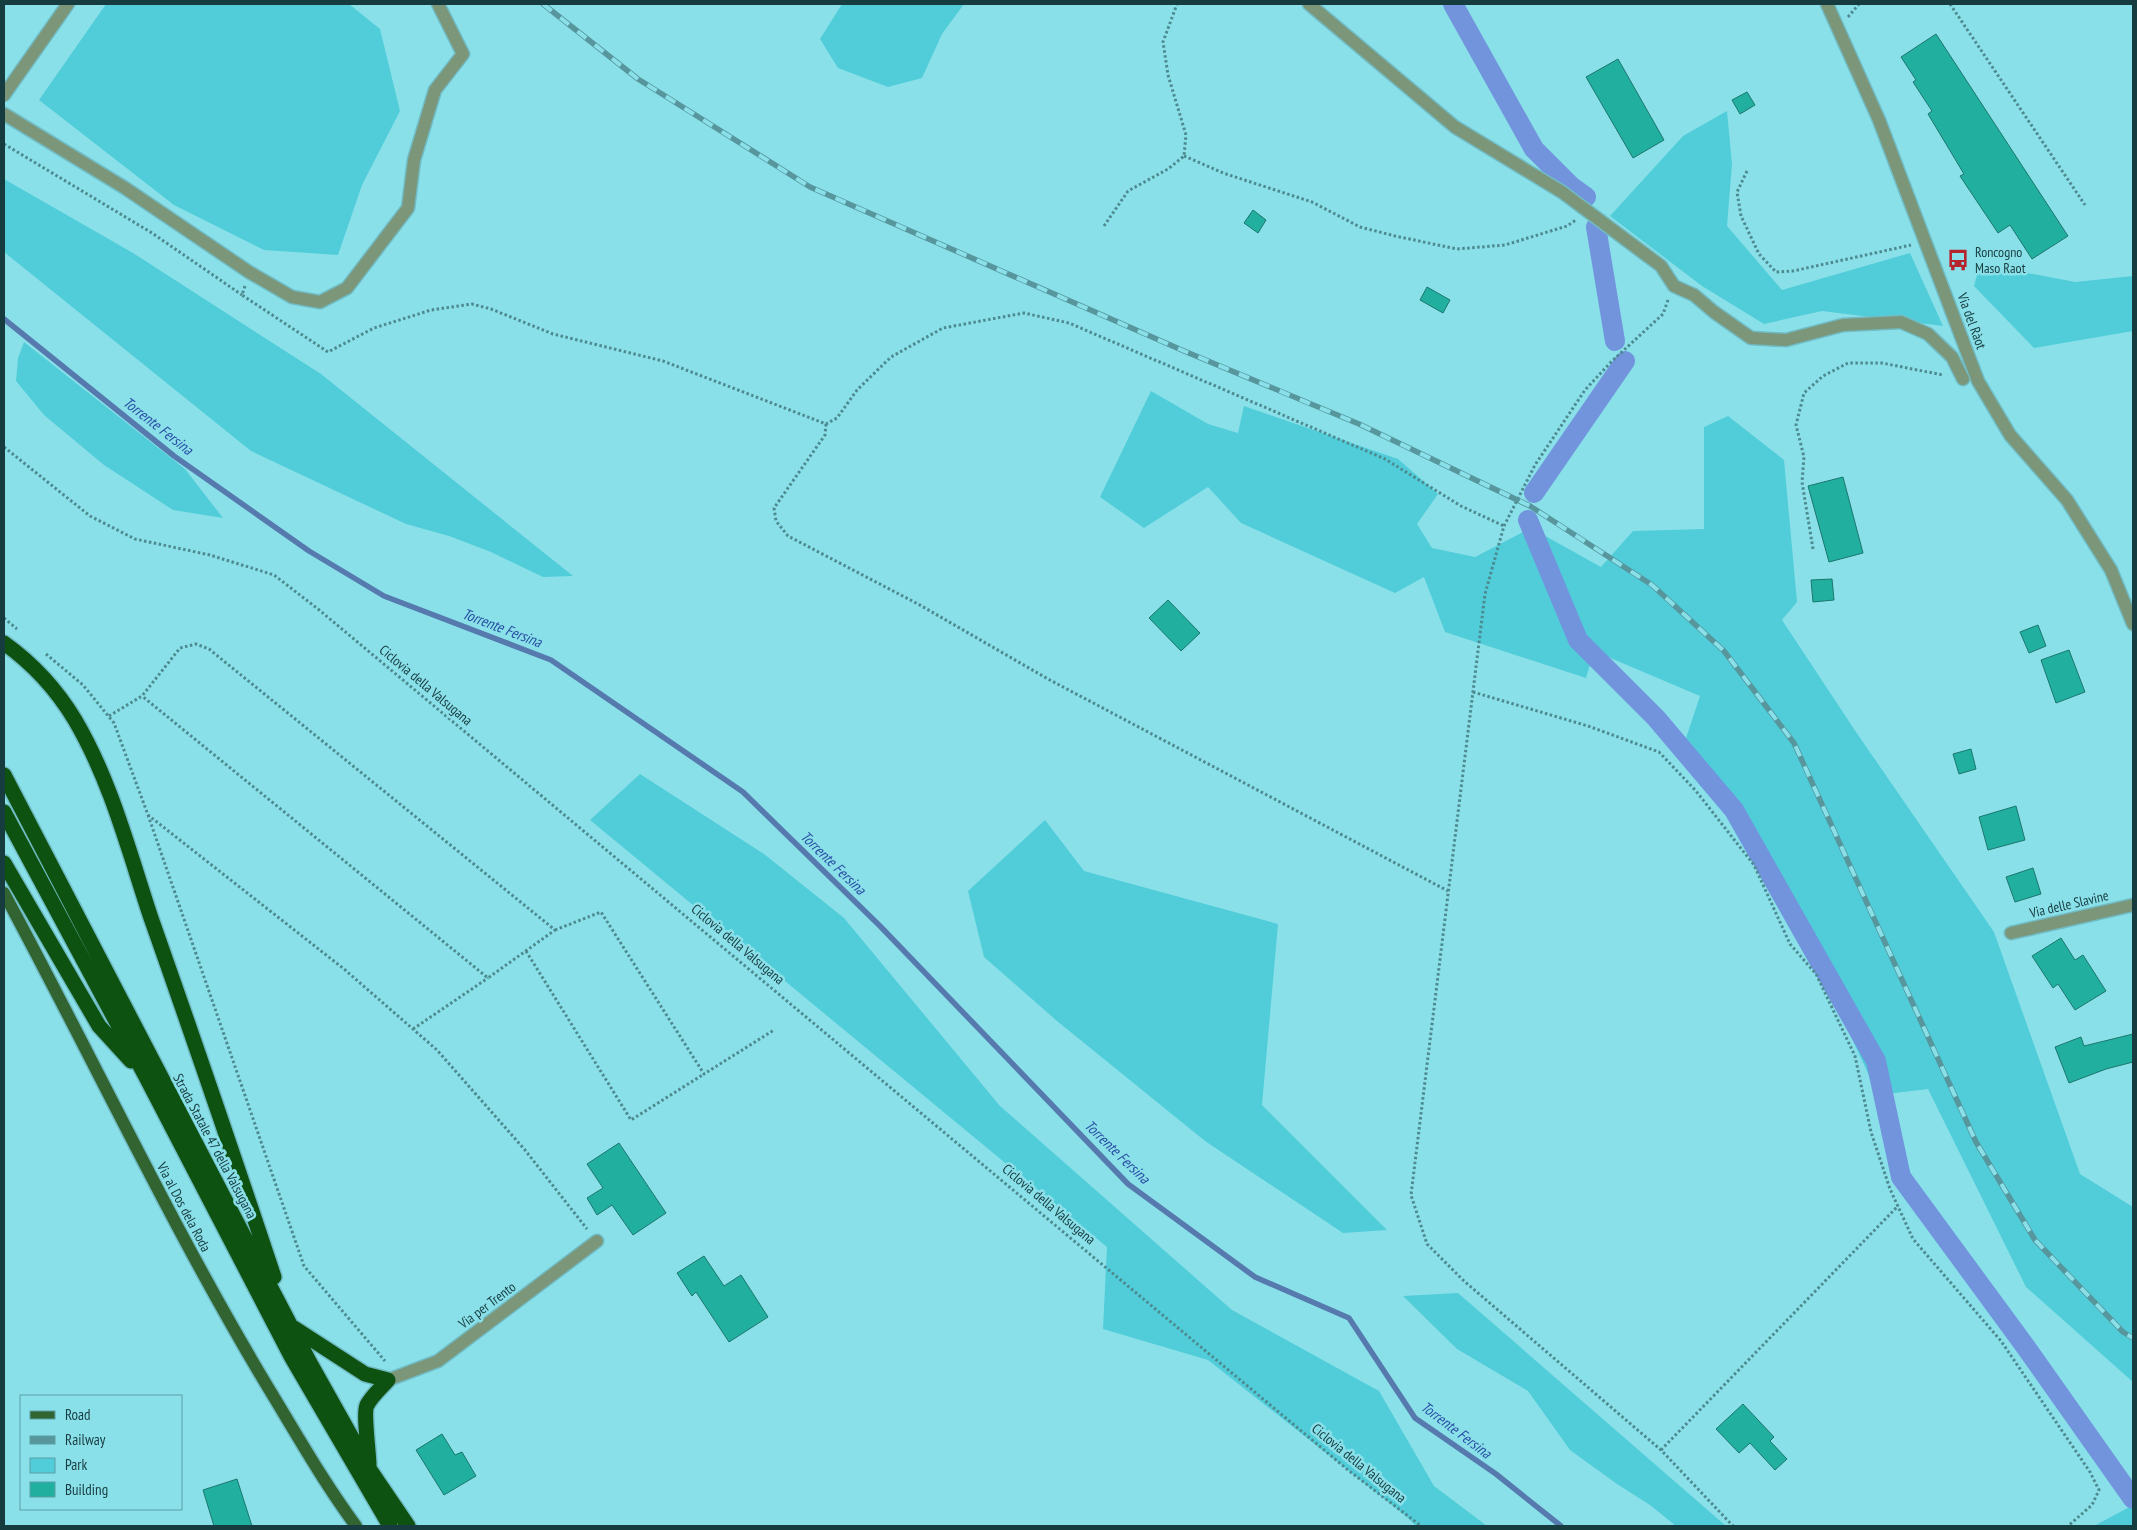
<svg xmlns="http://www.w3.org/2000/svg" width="2137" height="1530" font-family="'PT Sans Narrow',sans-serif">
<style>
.green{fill:#50cdd9}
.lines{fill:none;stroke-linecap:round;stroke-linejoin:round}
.stream{stroke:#567aae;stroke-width:5.5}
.canal{stroke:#7194dd;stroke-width:20}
.building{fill:#21b0a0;stroke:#1b776d}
.minor-casing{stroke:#71bcc4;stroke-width:15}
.major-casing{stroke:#71bcc4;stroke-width:15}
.highway-casing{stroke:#71bcc4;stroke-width:18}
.path{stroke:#4d8a90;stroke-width:3;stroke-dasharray:2.5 2.5;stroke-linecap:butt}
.minor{stroke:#7b9679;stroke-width:12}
.major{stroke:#316430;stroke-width:12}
.highway{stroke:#0e5212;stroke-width:15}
.rail-casing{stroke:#56969c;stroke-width:5.5}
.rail{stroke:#8ae0e9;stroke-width:4;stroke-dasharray:11;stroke-linecap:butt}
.labels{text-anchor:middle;stroke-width:5;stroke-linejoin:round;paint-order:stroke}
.poi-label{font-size:14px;fill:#173c3f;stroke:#8ae0e9;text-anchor:start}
.street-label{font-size:14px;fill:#173c3f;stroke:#8ae0e9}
.water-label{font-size:15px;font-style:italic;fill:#294fa4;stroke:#8ae0e9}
</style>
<rect width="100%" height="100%" fill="#8ae0e9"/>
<!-- green -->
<path class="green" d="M106,4H349L380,29L400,111L362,185L338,255L264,250L174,205L39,100Z
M842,4H964L942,34L922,78L888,87L838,68L820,39Z
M1727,111L1732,164L1727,226L1782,290L1910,253L1943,326L1822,311L1764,324L1702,286L1610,216L1683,136Z
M4,179L133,253L321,374L573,576L543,577L491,552L449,536L406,524L251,451L4,252Z
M1980,264L2075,282L2133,276V331L2034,348L1974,286Z
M24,342L185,469L223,518L173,510L104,465L44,415L16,381L18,358Z
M1151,391L1208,424L1238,433L1244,406L1398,459L1438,494L1417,524L1432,548L1475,557L1531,528L1601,567L1633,531L1704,529V427L1728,416L1784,460L1797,602L1782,620L1856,732L1994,932L2080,1174L2133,1207V1382L2026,1287L1928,1089L1878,1095L1805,937L1747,818L1684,744L1700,696L1594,651L1586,678L1445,632L1424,577L1395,593L1241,523L1208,487L1144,528L1100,497Z
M640,774L764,854L844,918L1000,1106L1232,1310L1379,1391L1434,1486L1487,1526H1416L1406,1516L1208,1360L1103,1329L1107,1247L590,820Z
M1045,820L1084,871L1278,924L1262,1105L1387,1230L1343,1233L1205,1141L1057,1021L984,957L968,891Z
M1458,1293L1726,1526H1676L1650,1505L1617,1484L1570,1450L1528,1391L1457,1349L1403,1296Z
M2133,1505V1526H2094Z"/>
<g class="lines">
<!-- stream -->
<path class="stream" d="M4,319L174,456L309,551L384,596L551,660L743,792L880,926L1128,1184L1255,1277L1349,1318L1415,1418L1496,1474L1561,1526"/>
<!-- canal -->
<path class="canal" d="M1453,4L1534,149L1572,187L1586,197
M1596,227L1615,341
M1534,493L1625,361
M1528,520L1578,640L1656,718L1734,810L1876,1061L1901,1177L2025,1346L2133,1499"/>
</g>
<!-- building -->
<path class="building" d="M1936,34L2068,236L2032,259L2010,225L1998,233L1960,176L1964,174L1928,114L1932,111L1913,82L1916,80L1901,57Z
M1618,59L1664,140L1633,158L1586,77Z
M1747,92L1755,105L1740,114L1732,100Z
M1253,210L1266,220L1258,233L1244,223Z
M1427,287L1450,300L1443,313L1420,300Z
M1843,477L1863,553L1829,562L1808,486Z
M1832,579L1834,600L1813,602L1811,580Z
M1168,600L1200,633L1181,651L1149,618Z
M2038,625L2046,646L2029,653L2020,632Z
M2069,650L2085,692L2056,703L2041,660Z
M1971,749L1976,769L1959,774L1953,754Z
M2016,806L2025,840L1988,850L1979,817Z
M2033,868L2041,894L2015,902L2006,877Z
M2061,938L2075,960L2083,955L2106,991L2075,1010L2058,984L2053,988L2032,956Z
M2133,1034V1062L2106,1069L2069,1083L2055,1047L2081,1037L2084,1046Z
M619,1143L666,1213L633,1235L612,1205L597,1215L587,1198L603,1188L587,1164Z
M704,1256L724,1286L741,1275L768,1317L729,1342L696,1292L692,1296L677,1273Z
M1743,1404L1774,1437L1770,1441L1787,1459L1775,1470L1750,1443L1739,1453L1716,1429Z
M442,1434L455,1455L462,1452L476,1476L444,1495L416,1450Z
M237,1479L252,1526H214L203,1490Z"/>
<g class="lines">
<!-- minor casing -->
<g class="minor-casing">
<path id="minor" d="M1309,4L1455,127L1562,192L1661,266L1674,286L1694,295L1714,312L1751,338L1786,340L1843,325L1901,322L1928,334L1952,357L1963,379
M1827,4L1879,120L1978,381L2010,435L2067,500L2111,570L2133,624
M4,95L68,4
M4,114L125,188L249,272L292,297L320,302L347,288L408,208L414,160L435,90L463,54L438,4
M2011,933L2133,905
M388,1380L438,1361L597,1241"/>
</g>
<!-- major casing -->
<g class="major-casing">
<path id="major" d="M4,893C93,1058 172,1228 269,1389C297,1435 324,1483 356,1526"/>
</g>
<!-- highway casing -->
<g class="highway-casing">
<path id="highway" d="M4,643C32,663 57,690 75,720C111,781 129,852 151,918C193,1037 234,1157 274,1277
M4,775L310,1363L370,1470L408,1526
M4,812L146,1077L292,1358L390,1526
M4,863L99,1026L131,1061
M294,1328L365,1374L388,1380C381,1388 372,1396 367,1405C363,1413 369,1453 369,1466"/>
</g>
<!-- path -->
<path class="path" d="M1950,4L2085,205
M1848,17L1859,4
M4,144L152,233L242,295
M1184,156L1223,173L1312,202L1360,227L1395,236L1457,249L1505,245L1567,226L1576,220
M1747,171L1737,192L1741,216L1759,254L1776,272L1793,271L1911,245
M1104,226L1128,191L1168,169L1184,156L1186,135L1168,75L1163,42L1177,4
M245,286L242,295L328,352L374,328L431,310L472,304L491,309L553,334L663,361L826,424L837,418L857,390L891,357L943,328L1024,313L1069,323L1385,459L1461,506L1504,526
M1668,300L1663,314L1611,362L1585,390L1535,465L1504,526L1485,594L1411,1195L1427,1244L1464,1281L1661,1450L1733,1526
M826,424L825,435L774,508L776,521L788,536L918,604L1048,679L1448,891
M4,447L90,516L135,539L210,555L274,575L318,609L1348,1470L1421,1526
M1813,549L1802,482L1804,457L1796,425L1804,393L1823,376L1848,363H1882L1943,375
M4,618L17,629
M46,654L83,685L114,723L148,815L344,969L437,1050L525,1150L587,1229
M1473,692L1588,726L1659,752L1696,791L1754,865L1790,944L1816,974L1855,1056L1871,1132L1890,1189L1913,1239L2001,1341L2090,1472L2099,1490L2092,1505L2068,1526
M109,716L142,696L180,648L196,644L209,649L555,930L488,978L142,696
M148,815L304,1266L385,1361
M555,930L601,912L704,1074L774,1030
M526,951L631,1120L704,1074
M413,1029L488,978
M1661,1450L1898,1206"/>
<!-- minor -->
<use href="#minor" class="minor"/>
<!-- major -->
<use href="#major" class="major"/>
<!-- highway -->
<use href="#highway" class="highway"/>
<!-- rail casing -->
<g class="rail-casing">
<path id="rail" d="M543,4L638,79L810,187L1184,351L1359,424L1530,506L1652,585L1724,651L1794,743L1976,1142L2035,1240L2123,1332L2133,1338"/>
</g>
<!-- rail -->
<use href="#rail" class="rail"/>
</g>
<!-- icons -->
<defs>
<g id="bus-bare" transform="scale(1.725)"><path d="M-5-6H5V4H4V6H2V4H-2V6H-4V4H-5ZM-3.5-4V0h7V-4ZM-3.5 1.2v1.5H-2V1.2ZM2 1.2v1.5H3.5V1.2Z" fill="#b6252e" stroke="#8ae0e9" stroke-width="2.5" paint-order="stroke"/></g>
</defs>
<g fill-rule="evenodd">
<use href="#bus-bare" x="1958" y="260"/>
</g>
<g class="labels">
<!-- poi labels -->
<g class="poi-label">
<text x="1975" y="257">Roncogno<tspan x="1975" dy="16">Maso Raot</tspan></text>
</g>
<!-- street labels -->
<g class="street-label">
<text transform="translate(1972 321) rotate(70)" y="5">Via del Ràot</text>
<text transform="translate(426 685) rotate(40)" y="5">Ciclovia della Valsugana</text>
<text transform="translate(2069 904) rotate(-13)" y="5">Via delle Slavine</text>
<text transform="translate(738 944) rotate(40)" y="5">Ciclovia della Valsugana</text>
<text transform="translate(215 1146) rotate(62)" y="5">Strada Statale 47 della Valsugana</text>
<text transform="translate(1049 1204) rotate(40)" y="5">Ciclovia della Valsugana</text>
<text transform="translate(184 1207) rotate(62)" y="5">Via al Dos dela Roda</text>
<text transform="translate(487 1305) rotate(-37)" y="5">Via per Trento</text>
<text transform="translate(1359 1463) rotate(39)" y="5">Ciclovia della Valsugana</text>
</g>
<!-- water labels -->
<g class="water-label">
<text transform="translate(158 426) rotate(38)" y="5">Torrente Fersina</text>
<text transform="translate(502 628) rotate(21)" y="5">Torrente Fersina</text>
<text transform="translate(833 863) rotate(44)" y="5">Torrente Fersina</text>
<text transform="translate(1117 1152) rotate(44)" y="5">Torrente Fersina</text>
<text transform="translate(1456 1430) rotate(37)" y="5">Torrente Fersina</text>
</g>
</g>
<!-- border -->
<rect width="2137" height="1530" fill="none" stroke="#173c3f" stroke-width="10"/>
<!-- legend -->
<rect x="20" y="1395" width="162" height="115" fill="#8ae0e9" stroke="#5c9ea5"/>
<rect x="30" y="1411" width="25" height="8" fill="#316430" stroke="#5c9ea5"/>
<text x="65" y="1420" font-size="15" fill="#173c3f">Road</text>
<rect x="30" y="1436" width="25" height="8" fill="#56969c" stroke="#5c9ea5"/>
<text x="65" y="1445" font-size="15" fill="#173c3f">Railway</text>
<rect x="30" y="1458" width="25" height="15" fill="#50cdd9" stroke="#5c9ea5"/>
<text x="65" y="1470" font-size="15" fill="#173c3f">Park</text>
<rect x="30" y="1482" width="25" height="15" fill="#21b0a0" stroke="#5c9ea5"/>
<text x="65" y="1495" font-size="15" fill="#173c3f">Building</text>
</svg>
